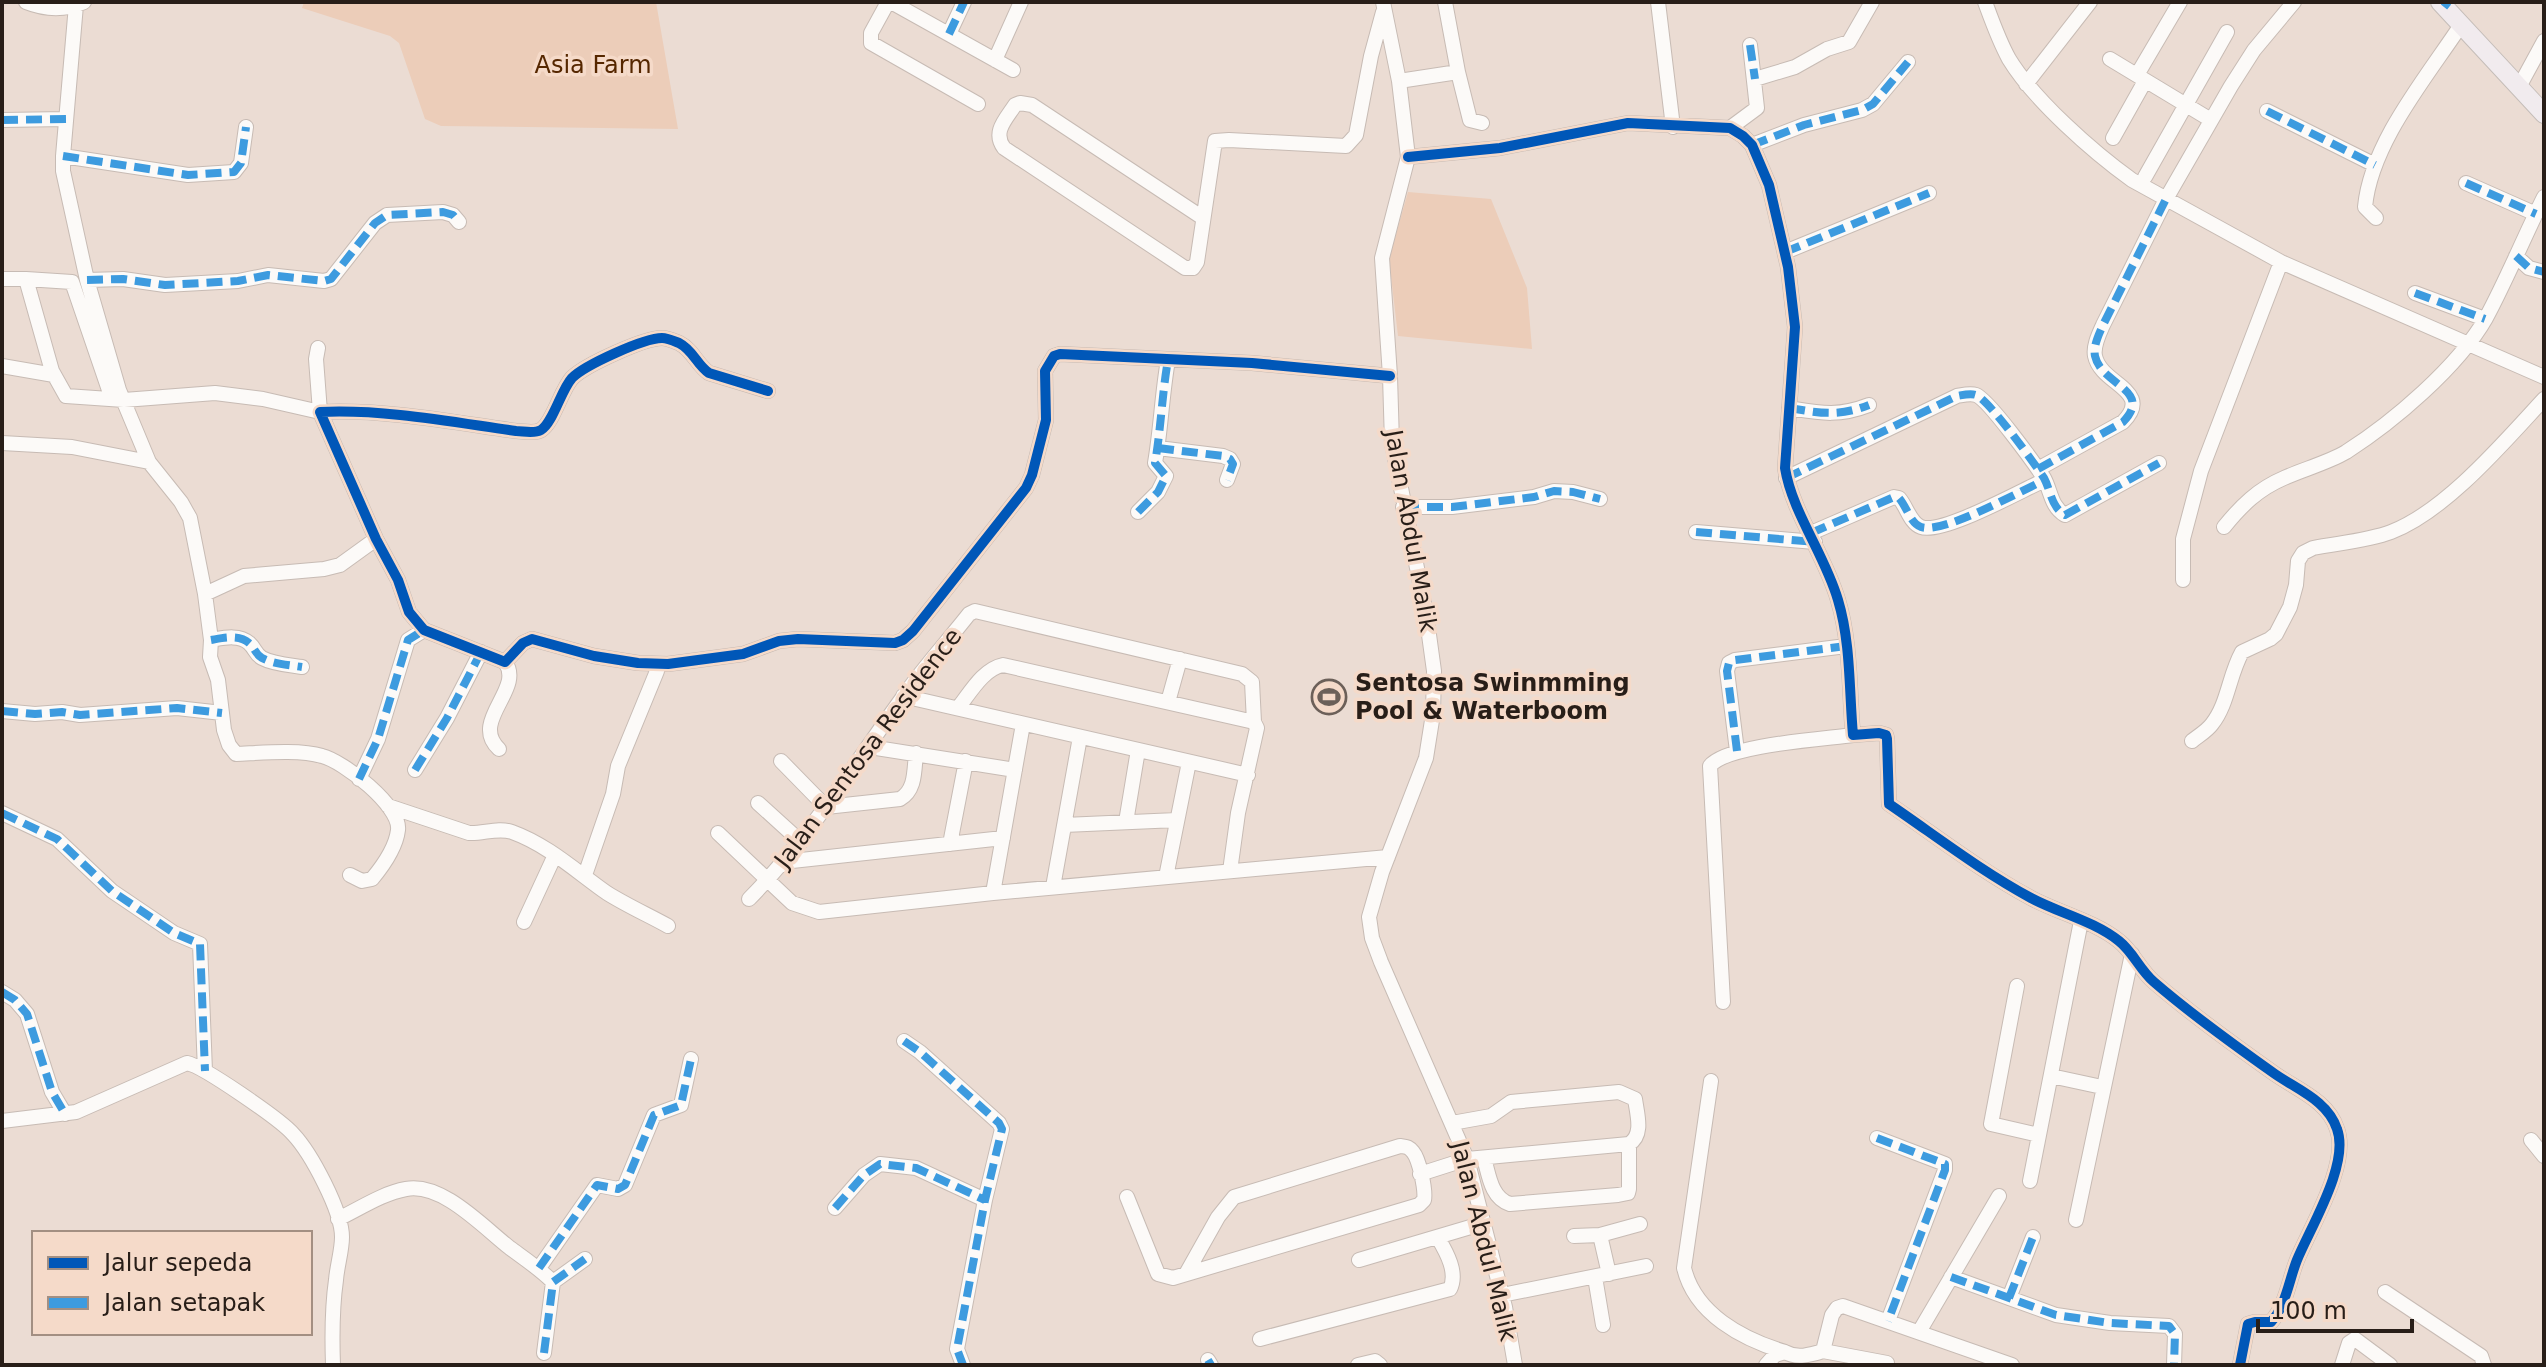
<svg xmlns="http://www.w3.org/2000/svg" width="2546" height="1367" font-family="'DejaVu Sans',sans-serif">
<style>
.green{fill:#eccdb9}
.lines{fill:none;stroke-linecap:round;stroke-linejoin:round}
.minor-casing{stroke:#c7bbb4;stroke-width:16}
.major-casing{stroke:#c5bdb8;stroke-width:20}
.minor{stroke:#fcfaf8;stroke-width:14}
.major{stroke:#f1ebee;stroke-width:18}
.quiet{stroke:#3d9bdf;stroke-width:8;stroke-dasharray:16 8;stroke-linecap:butt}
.cycleway-casing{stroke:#f5dac9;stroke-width:15}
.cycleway{stroke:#0057b8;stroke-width:10}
.labels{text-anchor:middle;stroke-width:7;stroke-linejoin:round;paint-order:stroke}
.park-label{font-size:24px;fill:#562700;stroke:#f5dac9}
.street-label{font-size:24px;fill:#281e18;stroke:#f5dac9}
.poi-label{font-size:24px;font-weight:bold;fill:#281e18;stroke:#f5dac9;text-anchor:start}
</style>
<rect width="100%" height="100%" fill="#ebdcd3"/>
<!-- green -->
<path class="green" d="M304,2H656L678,129L441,126L425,119L399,43L390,36L302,8Z
M1408,192L1491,199L1527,288L1532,349L1398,336L1389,259Z"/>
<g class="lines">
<!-- minor casing -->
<g class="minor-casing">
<path id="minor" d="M26,2C46,10 64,11 84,2
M888,2L871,33V43L978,104
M891,2L1013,70
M1383,2L1399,81L1408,157L1382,258L1390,376L1392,443L1426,613L1434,671L1433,714L1426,758L1382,872L1369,917L1372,938L1381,962L1467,1159L1505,1307L1515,1365
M1658,2L1673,127
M1985,2C1992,21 1999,41 2009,59C2034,100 2093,152 2132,180L2281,262L2544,377
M76,5L63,156V171L87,280L119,390L149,462L181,502L190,518L205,594L211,640L210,657L218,680L224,730L229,745L236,754C260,753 299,749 322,756C343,761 401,806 398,830C396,847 382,867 372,879L362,881L350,875
M949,34L964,2
M2110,59L2211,120
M995,60L1021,2
M1458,72L1470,120L1482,123
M2137,75L2180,2
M1755,79L1795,67L1827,49L1849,42L1872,2
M1399,81L1458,72L1445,2
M2026,84L2090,2
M2519,87L2544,41
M2267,111L2375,165
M2,120L66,119
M1730,128L1757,108L1750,45
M2113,138L2145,81
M1752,145L1804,125L1862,110L1873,104L1908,62
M63,156L188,175L234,172L241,163L246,127
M1408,157L1500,148L1628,123L1730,128L1743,136L1752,145L1769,185L1788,267L1795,327L1785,468C1792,512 1825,555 1838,600C1851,643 1849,691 1853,735L1879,733L1886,735L1887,739L1889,804C1936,836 1981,871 2031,898C2059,913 2094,921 2119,941C2133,952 2140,970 2154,982C2192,1015 2234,1045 2275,1074C2298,1090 2328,1101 2337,1129C2350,1164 2310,1228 2297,1260C2289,1280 2286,1306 2271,1322H2255L2248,1324L2240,1365
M2145,177L2227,32
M2466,183L2536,214
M1203,218L1032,105L1020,103L1015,105C1006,119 992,132 1004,148L1185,268H1193L1197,262L1215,141L1229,140L1346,146L1356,135L1371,56L1383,12
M2376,218L2365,207C2371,143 2426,78 2461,25
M1785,252L1929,193
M2516,256L2529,268L2544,272
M2,279H26L52,371L66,396L124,400L215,393L263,399L320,412L316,359L318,348
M26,279L72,282L112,399
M87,280L123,279L165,285L238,281L268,275L324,281L331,279L375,223L387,215L443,212L453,215L459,222
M2415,293L2485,319
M2,366L54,375
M768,391L709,373C697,365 693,350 679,343C674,341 667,338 662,338C644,338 585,365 572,378C561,390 553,423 541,430C534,434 523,431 516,431C452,422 385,409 320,412L376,539L398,580L409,612L424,630L505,662L523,643L532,639L594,656L638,663L668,664L743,654L779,641L798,639L895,643L903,640L913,631L1026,488L1032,475L1046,420L1045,371L1054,356L1060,354L1252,363L1390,376
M1789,408C1820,413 1838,417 1869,405
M2,443L72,447L149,462
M1158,448L1223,456L1230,459L1233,464L1227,480
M2038,469L2123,422C2154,390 2101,385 2095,356C2093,346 2099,334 2103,325L2166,199L2231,86L2254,50L2294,2
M1786,478L1957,396C1963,395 1970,393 1976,395C1988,399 2035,464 2044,478C2051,491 2051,507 2065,515L2159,463
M1403,507H1452L1534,497L1554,491L1573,492L1600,499
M1138,512L1158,492L1166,476L1155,463C1161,428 1162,394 1168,360
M2224,527C2241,506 2258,489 2284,478C2304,469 2327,463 2346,452C2393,422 2458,367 2486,318C2507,279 2524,237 2544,197
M1696,532L1815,542
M1811,533L1894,497L1899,498C1907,507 1910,523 1921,527C1942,535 2022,490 2045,480
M2183,580V539L2201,471L2281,262
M205,594L244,576L324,569L340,565L376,539
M211,640C223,638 239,634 249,643C255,648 255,654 262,658C273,664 289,665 302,667
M903,696L1248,775
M1168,702L1180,659
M958,708C970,693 983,669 1003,665L1254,722L1257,728L1238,813L1230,871
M2,711L35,714L62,712L80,715L177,708L222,713
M2192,741C2198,736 2207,731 2212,724C2228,704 2229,675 2242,652L2270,639L2276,634L2290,607L2296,585L2298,561L2303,553L2313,548C2338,543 2367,541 2391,532C2446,511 2505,441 2544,399
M870,747L1015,770
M499,749C469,721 525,689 505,662
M1737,751L1727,671L1729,663L1735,660L1846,646
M781,761L826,807L900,799C916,790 914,770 916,753
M415,770L447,718L481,652
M359,779L378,739L408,640L424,630
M758,803L801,842
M388,806L469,833C483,834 498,827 512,832C548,845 577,872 607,893C626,905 648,915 668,926
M2,813L57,839L112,891L174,933L200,944L205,1071
M1126,822L1138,750
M1064,825L1177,820
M718,833L792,903L819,912L993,893L1388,857
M950,844L966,761
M783,865L792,861L1003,838
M585,875L613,794L618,766L657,671V664
M1166,877L1189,762
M1053,887L1080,737
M993,893L1023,724
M749,899C809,838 853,766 903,697C923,668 947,642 969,614L975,611L1242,674L1252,682L1254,722
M524,922L555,855
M2017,986L1991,1124L2039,1135
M2,992L15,1000L27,1014L52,1092L65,1114
M1723,1002L1710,766C1726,745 1824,739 1853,735
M904,1041L920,1052L999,1123L1002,1129L985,1200L957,1349L963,1365
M2051,1076L2102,1087
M1711,1081L1684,1268C1695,1314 1742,1339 1785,1352
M2,1121L76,1112L187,1063C203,1066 281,1120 293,1134C311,1153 342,1211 342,1237C342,1251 337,1266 336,1280C332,1308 332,1337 333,1365
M1877,1138L1945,1164V1170L1888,1321
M2531,1140L2544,1156
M1484,1158C1489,1175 1491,1198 1510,1204L1618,1195L1628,1193L1629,1189V1144
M1420,1174L1467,1159L1629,1144C1644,1135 1637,1114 1635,1099L1619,1092L1511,1102L1491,1116L1452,1123
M2030,1181L2081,921
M1127,1197L1158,1274L1173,1278L1419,1205L1424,1200C1426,1190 1419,1159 1413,1152C1408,1146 1406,1147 1400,1146L1234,1197L1218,1217L1186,1274
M835,1208L864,1175L880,1164L916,1168L985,1200
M338,1219C359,1209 383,1193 406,1189C442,1182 483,1227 510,1248C525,1259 540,1269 553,1282
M2076,1220L2132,954
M1574,1236L1600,1235
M1359,1260L1484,1223
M539,1268L597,1185L618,1189L625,1185L654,1115L681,1105L691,1059
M1609,1274L1600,1235L1640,1224
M1595,1277L1603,1325
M1951,1277L2056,1315L2110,1323L2169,1326L2175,1334L2174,1365
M2385,1292L2481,1356L2484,1365
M1502,1295L1646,1266
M2009,1298L2033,1237
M1919,1332L1999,1196
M1260,1339L1450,1289C1458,1273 1447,1253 1438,1238
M1823,1351L1887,1363
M544,1353L553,1282L585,1259
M1208,1360L1211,1365
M1358,1365L1375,1361L1380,1365
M1766,1365L1775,1355L1785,1352C1797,1359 1810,1355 1823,1351L1832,1315L1837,1308L1843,1306L2012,1365
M2342,1365L2349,1343L2355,1339L2390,1365"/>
</g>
<!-- major casing -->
<g class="major-casing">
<path id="major" d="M2440,2L2544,114"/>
</g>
<!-- minor -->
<use href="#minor" class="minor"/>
<!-- major -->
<use href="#major" class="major"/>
<!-- quiet -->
<path class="quiet" d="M2444,7L2448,2
M949,34L964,2
M1750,45L1755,79
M2267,111L2375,165
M2,120L66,119
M1752,145L1804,125L1862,110L1873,104L1908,62
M63,156L188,175L234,172L241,163L246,127
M2466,183L2536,214
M1785,252L1929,193
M2516,256L2529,268L2544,272
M87,280L123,279L165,285L238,281L268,275L324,281L331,279L375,223L387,215L443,212L453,215L459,222
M2415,293L2485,319
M1789,408C1820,413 1838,417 1869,405
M1158,448L1223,456L1230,459L1233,464L1227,480
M2038,469L2123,422C2154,390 2101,385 2095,356C2093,346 2099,334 2103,325L2166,199
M1786,478L1957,396C1963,395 1970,393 1976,395C1988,399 2035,464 2044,478C2051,491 2051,507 2065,515L2159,463
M1403,507H1452L1534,497L1554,491L1573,492L1600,499
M1138,512L1158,492L1166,476L1155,463C1161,428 1162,394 1168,360
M1696,532L1815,542
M1811,533L1894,497L1899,498C1907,507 1910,523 1921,527C1942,535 2022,490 2045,480
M211,640C223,638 239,634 249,643C255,648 255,654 262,658C273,664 289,665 302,667
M2,711L35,714L62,712L80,715L177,708L222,713
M1737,751L1727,671L1729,663L1735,660L1846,646
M415,770L447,718L481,652
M359,779L378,739L408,640L424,630
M2,813L57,839L112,891L174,933L200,944L205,1071
M2,992L15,1000L27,1014L52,1092L65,1114
M904,1041L920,1052L999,1123L1002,1129L985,1200L957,1349L963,1365
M1877,1138L1945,1164V1170L1888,1321
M835,1208L864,1175L880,1164L916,1168L985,1200
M539,1268L597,1185L618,1189L625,1185L654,1115L681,1105L691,1059
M1951,1277L2056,1315L2110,1323L2169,1326L2175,1334L2174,1365
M2009,1298L2033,1237
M544,1353L553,1282L585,1259
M1208,1360L1211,1365"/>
<!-- cycleway casing -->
<g class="cycleway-casing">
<path id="cycleway" d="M1408,157L1500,148L1628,123L1730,128L1743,136L1752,145L1769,185L1788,267L1795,327L1785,468C1792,512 1825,555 1838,600C1851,643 1849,691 1853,735L1879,733L1886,735L1887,739L1889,804C1936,836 1981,871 2031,898C2059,913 2094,921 2119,941C2133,952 2140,970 2154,982C2192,1015 2234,1045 2275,1074C2298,1090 2328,1101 2337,1129C2350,1164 2310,1228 2297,1260C2289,1280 2286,1306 2271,1322H2255L2248,1324L2240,1365
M768,391L709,373C697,365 693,350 679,343C674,341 667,338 662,338C644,338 585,365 572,378C561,390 553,423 541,430C534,434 523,431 516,431C452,422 385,409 320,412L376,539L398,580L409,612L424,630L505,662L523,643L532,639L594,656L638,663L668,664L743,654L779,641L798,639L895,643L903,640L913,631L1026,488L1032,475L1046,420L1045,371L1054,356L1060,354L1252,363L1390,376"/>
</g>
<!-- cycleway -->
<use href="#cycleway" class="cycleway"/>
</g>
<!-- icons -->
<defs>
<g id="stadium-ring" transform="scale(1.8)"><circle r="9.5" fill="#f5dac9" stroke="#6c6059" stroke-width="1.5"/><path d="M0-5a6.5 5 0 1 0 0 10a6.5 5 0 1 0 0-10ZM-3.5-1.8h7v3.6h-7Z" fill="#6c6059"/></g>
</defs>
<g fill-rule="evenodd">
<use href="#stadium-ring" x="1329" y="697"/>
</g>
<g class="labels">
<!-- park labels -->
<g class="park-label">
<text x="593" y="73">Asia Farm</text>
</g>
<!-- street labels -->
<g class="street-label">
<text transform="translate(1411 531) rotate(80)" y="8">Jalan Abdul Malik</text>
<text transform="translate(868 748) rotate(-53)" y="8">Jalan Sentosa Residence</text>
<text transform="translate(1484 1241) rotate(76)" y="8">Jalan Abdul Malik</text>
</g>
<!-- poi labels -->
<g class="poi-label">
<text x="1355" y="691">Sentosa Swinmming<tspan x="1355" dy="28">Pool &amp; Waterboom</tspan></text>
</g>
</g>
<!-- border -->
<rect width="2546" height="1367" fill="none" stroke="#281e18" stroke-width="8"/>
<!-- legend -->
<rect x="32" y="1231" width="280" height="104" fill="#f5dac9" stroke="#a38f82" stroke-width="2"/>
<rect x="48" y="1257" width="40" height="12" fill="#0057b8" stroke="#a38f82" stroke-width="2"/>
<text x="104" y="1271" font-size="24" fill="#281e18">Jalur sepeda</text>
<rect x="48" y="1297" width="40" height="12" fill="#3d9bdf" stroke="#a38f82" stroke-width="2"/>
<text x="104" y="1311" font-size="24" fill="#281e18">Jalan setapak</text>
<!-- scale -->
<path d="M2258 1319v12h154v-12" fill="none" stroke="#281e18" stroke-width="4"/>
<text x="2270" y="1319" font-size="24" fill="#281e18" stroke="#f5dac9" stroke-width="6" paint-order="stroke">100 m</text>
</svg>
